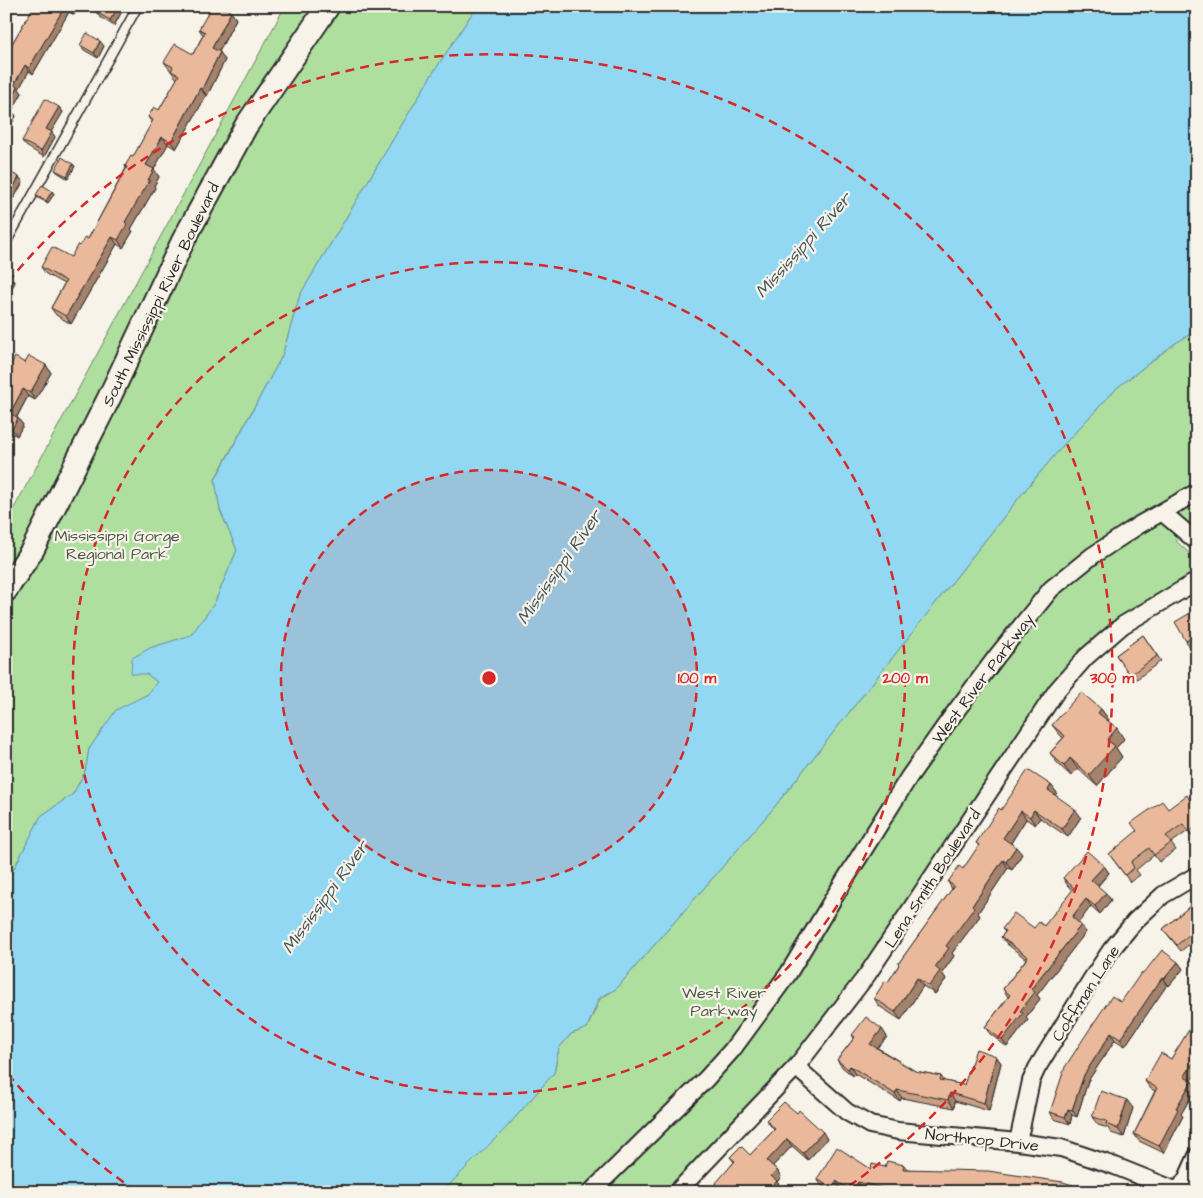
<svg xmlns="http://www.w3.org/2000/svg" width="1203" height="1198" font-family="'Architects Daughter',sans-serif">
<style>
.green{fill:#afdf9f;stroke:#6d8565}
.water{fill:#92d8f3;stroke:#6993a3}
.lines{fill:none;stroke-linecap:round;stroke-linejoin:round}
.lane-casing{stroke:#2b2b2b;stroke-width:11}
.street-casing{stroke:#2b2b2b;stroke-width:20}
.secondary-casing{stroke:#2b2b2b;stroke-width:26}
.lane{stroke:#f7f3e8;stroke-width:8}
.street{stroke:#f7f3e8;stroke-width:16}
.secondary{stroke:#f7f3e8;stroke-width:22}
.wall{fill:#c99f85;stroke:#2b2b2b}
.shaded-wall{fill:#a4826c;stroke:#2b2b2b}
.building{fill:#eab99b;stroke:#2b2b2b}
.ring{fill:none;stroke:#d62828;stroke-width:2.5;stroke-dasharray:9 6}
.labels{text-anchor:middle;stroke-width:4.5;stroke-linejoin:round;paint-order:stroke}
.street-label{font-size:16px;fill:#2b2b2b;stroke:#f7f3e8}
.park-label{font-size:16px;fill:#4c5848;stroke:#f7f3e8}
.water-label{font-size:18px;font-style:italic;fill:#45565d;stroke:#f7f3e8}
.centre{fill:#d62828;stroke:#f7f3e8;stroke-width:2.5}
.ring-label{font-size:15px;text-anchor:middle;font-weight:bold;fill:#d62828;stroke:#f7f3e8;stroke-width:4.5;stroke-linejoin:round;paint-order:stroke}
</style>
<rect width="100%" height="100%" fill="#f7f3e8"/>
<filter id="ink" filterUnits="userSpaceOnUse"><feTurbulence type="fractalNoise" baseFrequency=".02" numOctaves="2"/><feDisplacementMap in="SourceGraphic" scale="10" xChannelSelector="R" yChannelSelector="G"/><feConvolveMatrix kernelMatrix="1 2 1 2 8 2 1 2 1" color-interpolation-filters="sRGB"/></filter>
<g filter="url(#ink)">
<!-- green -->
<path class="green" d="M285,6H477L431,76L300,295L282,356L215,479L220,510L237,550L214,604L191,635L150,648L147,674L157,682L148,694L116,711L89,749L85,772L73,794L41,816L6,884V523Z
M1197,330V518L1176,541L1197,560V571L1117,618L1081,651L1050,684L861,970L790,1062L665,1192H442L506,1128L554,1073L559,1048L571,1034L587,1028L600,999L616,989L772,810L1021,495L1065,443L1118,387L1174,344Z"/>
<!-- water -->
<path class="water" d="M477,6H1197V330L1174,344L1118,387L1065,443L1021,495L772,810L616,989L599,998L587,1028L571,1034L559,1048L554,1073L506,1128L442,1192H6V884L41,816L73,794L85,772L89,749L116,710L148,694L157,682L147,674H131L132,658L150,648L191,635L214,604L237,550L220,510L215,480L282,356L300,295L431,76Z"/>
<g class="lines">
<!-- lane casing -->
<g class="lane-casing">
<path id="lane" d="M6,243L138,6"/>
</g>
<!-- street casing -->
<g class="street-casing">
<path id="street" d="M1162,512L1197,542
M796,1067L847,1112L870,1125L898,1131L1018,1142L1061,1148L1115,1166L1180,1192
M1018,1142L1031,1081L1037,1068L1091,980L1111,950L1135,921L1163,895L1197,875
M1178,1191L1187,1178L1197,1156
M591,1192L706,1079L732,1050L788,974L836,894L909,777L950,719L997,656L1051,589L1092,556L1139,525L1197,492
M677,1192L796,1067L867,975L1057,690L1086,657L1123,625L1197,581"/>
</g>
<!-- secondary casing -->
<g class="secondary-casing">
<path id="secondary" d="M6,590L33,549L109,398L183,241L246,126L328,6"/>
</g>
<!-- lane -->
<use href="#lane" class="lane"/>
<!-- street -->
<use href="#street" class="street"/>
<!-- secondary -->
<use href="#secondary" class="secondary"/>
</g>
<!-- wall -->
<path class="wall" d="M34,6H78L74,15L69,12L33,74L29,71L19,89L22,93L12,111L16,116L7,133L6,54Z
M96,12L121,13L114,26L100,17Z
M231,12L236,19L219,52L225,60L207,96H206L176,149L168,144L154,169L159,177L154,186L155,188L131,229L133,231L123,248L117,244L71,324L56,315L51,308L64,284L46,274L41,267L71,257L80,246L88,239L126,168L125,166L133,157L152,123L148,117L159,110L177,79L164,62L193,54L203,35L199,29Z
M80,45L104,46L98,58L84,50Z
M59,107L63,112L51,132L55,137L44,157L26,146L22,141Z
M73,164L75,166L68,179L57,172L55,170Z
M6,170L19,177L23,182L14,198L6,193Z
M52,191L54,194L48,203L38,198L36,195Z
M25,363L46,365L51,373L35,400L28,396L17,417L23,425L17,436L6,430V379L11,371L9,368Z
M1197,609V643L1190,647L1186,641Z
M1143,635L1161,661L1134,681L1116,655Z
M1101,709L1109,720L1108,721L1124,739L1116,748L1122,757L1097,786L1078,769L1071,776L1058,764L1050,753L1063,738L1060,735L1052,725Z
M1051,785L1057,793L1055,795L1081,817L1068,837L1040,818L1035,825L1026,819L1011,843L1022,854L1012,870L1008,868L978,913L980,916L952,953L954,956L942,973L946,979L935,994L923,986L901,1020L879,1006L874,998L888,982L899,965L898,964L952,889L948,882L963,869L979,846L976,843L1001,810Z
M1197,798V837L1194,839L1188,831L1171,843L1176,850L1159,862L1154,855L1136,870L1140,875L1130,882L1109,854L1168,809L1191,802Z
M1104,866L1109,873L1098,886L1111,900L1100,914L1091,906L1078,923L1086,932L1037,995L1040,999L1026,1017L1028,1020L1007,1047L990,1034L985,1027L1008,997L1003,989L1026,959L1007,944L1001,937L1005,932L1002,929L1034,928L1044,926L1073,890L1068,886L1063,878Z
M1197,900V938L1181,951L1163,929Z
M1178,962L1183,969L1169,986L1167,985L1125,1046L1115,1040L1088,1081L1077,1117L1072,1115L1070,1124L1054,1119L1050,1112L1121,1002L1143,974Z
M1197,1017V1072L1191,1080L1196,1088L1181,1114L1183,1116L1164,1153L1139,1141L1134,1134L1155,1091L1150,1088L1145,1081L1171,1059L1195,1021Z
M882,1029L887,1037L878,1048L915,1071L941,1076L944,1081L964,1085L996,1056L1001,1063L989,1111L955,1101L954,1108L902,1098L900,1101L855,1074L853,1076L842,1067L837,1060L854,1038L852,1035Z
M1133,1108L1124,1137L1111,1133L1108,1128L1098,1125L1092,1117Z
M797,1113L827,1139L808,1160L792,1146L773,1166L777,1170L781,1177L777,1182L782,1188L778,1192H710L734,1162L730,1157L750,1155L774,1130L766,1120Z
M904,1165L907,1169L1095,1192H878L862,1188L860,1192H848L840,1187L837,1192H831L821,1185L817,1179L871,1169Z"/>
<!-- shaded-wall -->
<path class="shaded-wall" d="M65,6L69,12L33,74L29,68Z
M71,6H78L74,15L69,9Z
M118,8L121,13L114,26L110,20Z
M231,12L236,19L217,55L212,48Z
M100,41L104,46L98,58L94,53Z
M220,52L225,60L207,96L202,89Z
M25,65L29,71L19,89L22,93L12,111L16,116L7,133V107L14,85Z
M200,88L206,96L176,149L171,142Z
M59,107L63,112L50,134L46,129Z
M52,132L55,137L44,157L41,151Z
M162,137L168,144L152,173L146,165Z
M73,164L75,166L68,179L67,176Z
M154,169L159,177L154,186L155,188L131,229L133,231L123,248L118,240L125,222Z
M19,177L23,182L14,198L11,192Z
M52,191L54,194L48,203L46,201Z
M112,237L117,244L71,324L66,316Z
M13,280L15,283L8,294L6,292Z
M46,365L51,373L35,400L30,393Z
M23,389L28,396L15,420L10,413Z
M18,418L23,425L17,436L12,429Z
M1101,709L1109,720L1106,723L1098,713Z
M1117,728L1124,739L1116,748L1122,757L1097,786L1089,775L1107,740Z
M1070,758L1078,769L1071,776L1064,766Z
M1051,785L1057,793L1053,798L1048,790Z
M1075,809L1081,817L1068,837L1062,829Z
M1034,810L1040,818L1035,825L1030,817Z
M1021,811L1026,819L1009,846L1003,838Z
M1016,847L1022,854L1012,870L1006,862Z
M1003,860L1008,868L978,913L980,916L952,953L954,956L942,973L946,979L935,994L929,986L935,967L946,946L972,906Z
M1104,866L1109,873L1096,887L1091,880Z
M1106,893L1111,900L1100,914L1095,906Z
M1086,899L1091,906L1077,925L1072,917Z
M1081,925L1086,932L1037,995L1040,999L1026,1017L1028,1020L1007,1047L1002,1040L1031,989Z
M1178,962L1183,969L1169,986L1164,979Z
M917,978L923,986L901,1020L895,1012Z
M1162,978L1167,985L1125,1046L1120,1039Z
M882,1029L887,1037L875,1051L870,1044Z
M1111,1033L1115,1040L1088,1081L1077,1117L1072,1110L1084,1075Z
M996,1056L1001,1063L989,1111L984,1103Z
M1197,1057V1072L1189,1084L1184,1077Z
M850,1066L855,1074L853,1076L848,1069Z
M1192,1081L1196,1088L1181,1114L1183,1116L1164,1153L1159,1146L1176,1108Z
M897,1090L902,1098L900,1101L895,1094Z
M950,1093L955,1101L954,1108L948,1100Z
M1127,1100L1133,1108L1124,1137L1118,1129Z
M1068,1109L1072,1115L1070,1124L1065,1117Z
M823,1132L827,1139L808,1160L803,1153Z
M787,1139L792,1146L772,1167L767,1161Z
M777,1170L781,1177L777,1182L782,1188L778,1192H767L771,1176Z
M836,1181L840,1187L837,1192H834L832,1188Z
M858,1182L862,1188L860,1192H853V1191Z"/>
<!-- building -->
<path class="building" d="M34,6H65L29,68L25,65L14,85L18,87L7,107L12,110L6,120V54Z
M65,6H71L69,9Z
M99,6H115L118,8L110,20L96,12Z
M212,6H221L231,12L212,48L220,52L202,89L200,88L171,142L162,137L146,165L154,169L148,180H150L125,222L127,224L118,240L112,237L66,316L51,308L66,281L41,267L52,247L71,257L78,244L80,246L85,237L88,239L127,167L125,166L131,156L133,157L153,120L148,117L154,107L159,110L179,75L171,71L173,67L164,62L175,44L193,54L205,32L199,29Z
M87,33L100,41L94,53L80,45Z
M45,99L59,107L46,129L52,132L41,151L22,141Z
M62,157L73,164L67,176L55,170Z
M6,170L19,177L11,192L6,190Z
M42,185L52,191L46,201L36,195Z
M6,277L13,280L6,292Z
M29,356L46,365L30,393L23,389L10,413L18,418L12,429L6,425V379L12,369L9,368L15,357L25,363Z
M1197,609V635L1186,641L1175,622Z
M1143,635L1157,656L1130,675L1116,655Z
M1081,692L1101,709L1098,713L1117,728L1107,740L1115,746L1089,775L1070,758L1064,766L1050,753L1065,736L1052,725Z
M1028,770L1051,785L1048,790L1075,809L1062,829L1034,810L1030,817L1021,811L1003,838L1016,847L1006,862L1003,860L972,906L974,908L946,946L949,948L935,967L940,971L929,986L917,978L895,1012L874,998L885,981L888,982L899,965L898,964L954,886L948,882L959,866L963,869L979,845L976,843L999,808L1001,810Z
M1187,795L1191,802L1197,798V826L1189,832L1183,824L1166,836L1171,843L1154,855L1149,848L1131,862L1134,868L1125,875L1109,854L1137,831L1131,823L1162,801L1168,809Z
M1087,851L1104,866L1091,880L1106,893L1095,906L1086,899L1072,917L1081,925L1031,989L1035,992L1020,1011L1023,1013L1002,1040L985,1027L1010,995L1003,989L1028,957L1001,937L1006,931L1002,929L1014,913L1034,928L1039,922L1044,926L1074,888L1063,878Z
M1197,900V928L1177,945L1163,929Z
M1162,950L1178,962L1164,979L1162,978L1120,1039L1111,1033L1084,1075L1072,1110L1068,1109L1065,1117L1050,1112L1065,1067L1091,1027L1112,996L1121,1002L1141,973L1143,974Z
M866,1017L882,1029L870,1044L915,1071L941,1076L940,1080L964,1085L976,1049L996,1056L984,1103L950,1093L948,1100L897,1090L895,1094L850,1066L848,1069L837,1060L855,1037L852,1035Z
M1197,1017V1057L1184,1077L1192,1081L1176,1108L1178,1109L1159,1146L1134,1134L1157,1088L1145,1081L1161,1053L1171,1059L1195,1020L1194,1019Z
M1101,1091L1127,1100L1118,1129L1106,1124L1107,1121L1092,1117Z
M784,1102L797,1113L799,1110L823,1132L803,1153L787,1139L767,1161L777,1170L771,1176L777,1181L767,1192H710L709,1191L735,1161L730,1157L741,1146L750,1155L775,1129L766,1120Z
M837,1147L871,1169L872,1164L885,1167L887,1161L904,1165L903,1169L988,1171L1063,1182L1095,1192H899L858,1182L853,1191L836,1181L832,1188L817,1179Z"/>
</g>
<!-- distance rings -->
<circle cx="489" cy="678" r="208" fill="#d62828" fill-opacity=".12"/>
<g class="ring">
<circle cx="489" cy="678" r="208"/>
<circle cx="489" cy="678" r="416"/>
<path d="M136 1191A623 623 0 0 1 8 1074M8 282A623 623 0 1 1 842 1191"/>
</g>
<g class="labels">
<!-- street labels -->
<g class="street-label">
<text transform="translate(160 294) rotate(-64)" y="6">South Mississippi River Boulevard</text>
<text transform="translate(982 678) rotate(-53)" y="6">West River Parkway</text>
<text transform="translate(932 878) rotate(-57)" y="6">Lena Smith Boulevard</text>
<text transform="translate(1085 993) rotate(-57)" y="6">Coffman Lane</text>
<text transform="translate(982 1139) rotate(6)" y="6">Northrop Drive</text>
</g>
<!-- park labels -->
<g class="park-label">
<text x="117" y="541">Mississippi Gorge<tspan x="117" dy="18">Regional Park</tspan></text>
<text x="724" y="998">West River<tspan x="724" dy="18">Parkway</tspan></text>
</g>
<!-- water labels -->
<g class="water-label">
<text transform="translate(803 245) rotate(-48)" y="6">Mississippi River</text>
<text transform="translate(559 567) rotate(-55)" y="6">Mississippi River</text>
<text transform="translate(325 897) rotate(-54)" y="6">Mississippi River</text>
</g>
</g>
<circle cx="489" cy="678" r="8" class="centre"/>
<g class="ring-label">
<text x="697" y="683">100 m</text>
<text x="905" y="683">200 m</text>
<text x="1112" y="683">300 m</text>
</g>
<!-- margin -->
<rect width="1203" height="1198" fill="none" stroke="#f7f3e8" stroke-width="25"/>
<rect x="12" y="12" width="1178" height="1173" fill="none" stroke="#2b2b2b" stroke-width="2" filter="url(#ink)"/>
</svg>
